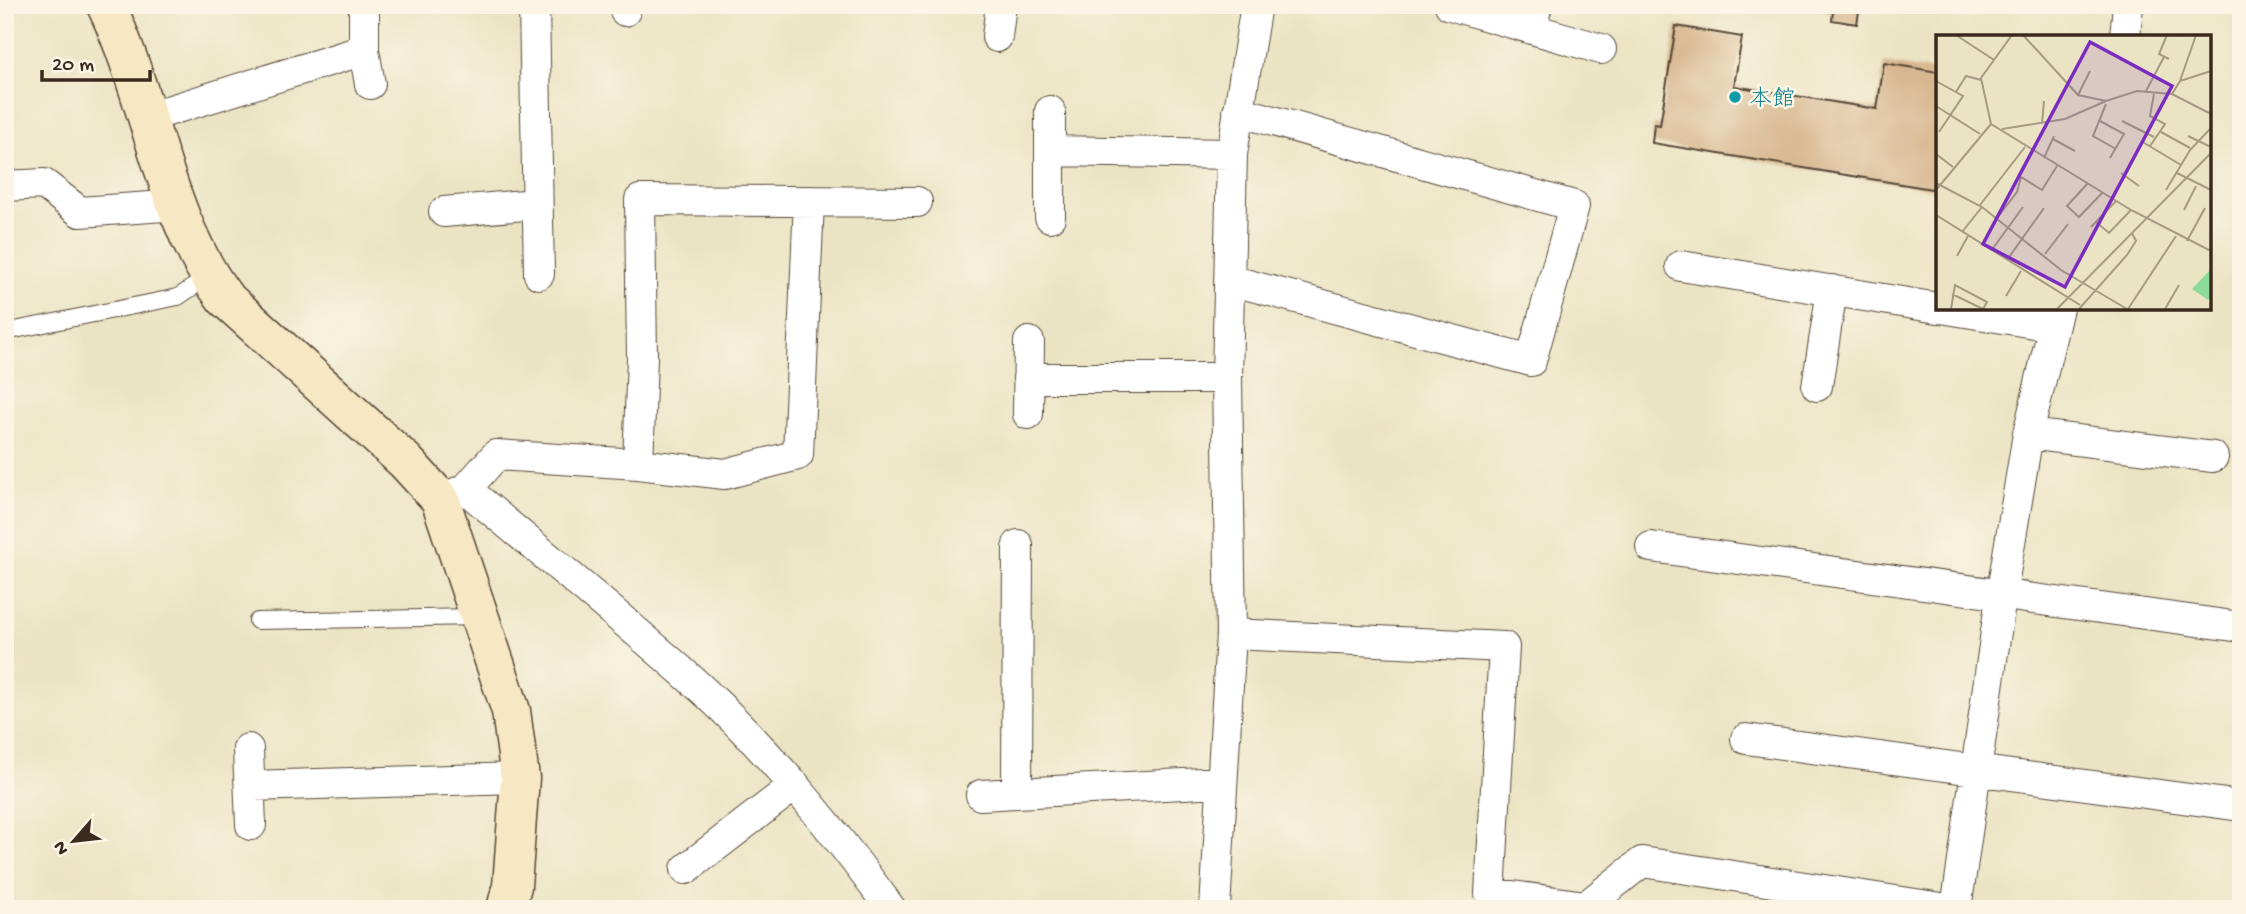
<svg xmlns="http://www.w3.org/2000/svg" width="2246" height="914" font-family="'Gochi Hand','Klee One',sans-serif">
<style>
.building{fill:#d5b38a}
.lines{fill:none;stroke-linecap:round;stroke-linejoin:round}
.lane-casing{stroke:#554637;stroke-width:18}
.street-casing{stroke:#554637;stroke-width:32}
.secondary-casing{stroke:#554637;stroke-width:41}
.lane{stroke:#fff;stroke-width:16}
.street{stroke:#fff;stroke-width:30}
.secondary{stroke:#f7e8c3;stroke-width:38}
.culture-dot{fill:#0f9aa8;stroke:#fcf5e5;stroke-width:2.5}
.labels{text-anchor:middle;stroke-width:5;stroke-linejoin:round;paint-order:stroke}
.culture-label{font-size:23px;fill:#0d838f;stroke:#fcf5e5;text-anchor:start}
.inset-road{fill:none;stroke:#a59a82;stroke-width:2}
.view{fill:#7b2cbf;fill-opacity:0.15;stroke:#7b2cbf;stroke-width:3.5}
.inset-edge{fill:none;stroke:#3b2a1e;stroke-width:3.5}
</style>
<rect width="100%" height="100%" fill="#fcf5e5"/>
<filter id="ink" filterUnits="userSpaceOnUse"><feTurbulence type="fractalNoise" baseFrequency=".0143" numOctaves="2"/><feDisplacementMap in="SourceGraphic" scale="14" xChannelSelector="R" yChannelSelector="G"/><feConvolveMatrix kernelMatrix="1 2 1 2 8 2 1 2 1" color-interpolation-filters="sRGB"/></filter>
<filter id="wash" filterUnits="userSpaceOnUse"><feTurbulence type="fractalNoise" baseFrequency=".00686" numOctaves="4" result="noise"/><feDisplacementMap in="SourceGraphic" scale="28" xChannelSelector="R" yChannelSelector="G"/><feGaussianBlur stdDeviation="1.57" result="paint"/><feColorMatrix in="noise" values="0 0 0 0 0 0 0 0 0 0 0 0 0 0 0 0 0 1.4 0 .05"/><feComposite in="paint" operator="in"/></filter>
<g filter="url(#wash)">
<rect width="100%" height="100%" fill="#ebe4c4"/>
<g id="blocks">
<!-- building -->
<path class="building" d="M1798,5H1860L1857,24L1832,20L1833,12Z
M1676,26L1742,37L1734,86L1877,109L1884,63L1938,72V190L1652,143L1654,124L1660,125Z"/>
</g>
</g>
<g filter="url(#ink)">
<use href="#blocks" fill-opacity="0" stroke="#554637" stroke-width="2"/>
<g class="lines">
<!-- lane casing -->
<g class="lane-casing">
<path id="lane" d="M5,332L178,297L208,277
M257,621L478,617"/>
</g>
<!-- street casing -->
<g class="street-casing">
<path id="street" d="M534,5L539,274
M1450,5L1601,49
M625,11V5
M1531,29L1537,5
M997,37L1001,5
M2125,37L2128,5
M364,50L370,84
M148,117L364,50V5
M1050,151L1232,154
M5,186L44,184L80,212L178,205
M444,212L536,204
M1050,217V111
M1681,266L1938,308
M1230,280L1531,361L1574,206L1238,111
M1941,308L2053,326
M1028,378H1227
M1817,386L1832,290
M1028,414L1029,342
M2028,434L2213,457
M638,464L642,358L640,200L917,202
M466,489L496,455L638,464L725,474L798,455L809,201
M440,499L466,489C545,556 628,622 705,692C775,757 835,832 891,909
M1651,547L2241,627
M1231,634L1504,647L1490,893L1586,906L1642,862L1948,909
M1746,739L2241,806
M248,749L251,825
M250,786L520,778
M1017,791L1018,545
M981,795L1220,782
M686,869L795,785
M1215,909L1231,634L1227,378L1232,154L1256,5
M1956,909L2001,597L2028,434L2058,308"/>
</g>
<!-- secondary casing -->
<g class="secondary-casing">
<path id="secondary" d="M106,5C150,96 164,218 225,298L405,461L440,499L511,711L520,778L512,886L506,909"/>
</g>
<!-- lane -->
<use href="#lane" class="lane"/>
<!-- street -->
<use href="#street" class="street"/>
<!-- secondary -->
<use href="#secondary" class="secondary"/>
</g>
</g>
<!-- markers -->
<circle class="culture-dot" cx="1735" cy="97" r="7"/>
<g class="labels">
<!-- culture labels -->
<g class="culture-label">
<text x="1749" y="105">本館</text>
</g>
</g>
<!-- overview -->
<g transform="translate(1936 35)">
<rect width="275" height="275" fill="#ebe4c4"/>
<path d="M273,236L275,262L272,265L256,254Z" fill="#8cdb9a"/>
<path class="inset-road" d="M20,0L58,25M87,0L142,60L170,66L201,56L236,59L275,79M231,0L223,19L233,24M0,46L27,61L3,97M244,46L260,0M210,56L228,22M20,57L30,41L45,45M236,59L244,46L275,36M142,60L154,36M170,69L157,101L180,114M0,71L44,99M164,86L188,99L174,123M186,86L218,102M106,88L108,66M55,89L195,175L275,216M55,89L45,43L76,0M66,94L129,84L170,66M225,97L254,113M252,101L275,112M117,104L139,116M205,106L245,130M214,111L229,89L214,81L218,59M0,119L17,132M108,123L118,101M185,138L203,151M241,138L275,155M0,148L46,172L125,235L191,274M152,148L131,171L143,182L167,157M0,155L55,89M230,155L254,115L275,93M176,163L189,141M44,170L89,112M248,175L260,151M0,180L144,270M61,183L81,157L85,142L106,155L121,131M160,187L173,198L195,175M155,192L180,166M26,197L46,172M251,206L269,173M55,216L87,172M109,219L132,189M21,221L32,201M71,225L108,173M16,259L47,274M70,261L85,236M15,274L19,250L51,267L47,274M121,274L275,118M143,274L191,220L200,206L196,198M192,274L240,201M229,274L243,250"/>
<path class="view" d="M154,7L236,51L129,252L47,209Z"/>
<rect width="275" height="275" class="inset-edge"/>
</g>
<!-- margin -->
<rect width="2246" height="914" fill="none" stroke="#fcf5e5" stroke-width="28"/>
<!-- north arrow -->
<g transform="translate(74 841) rotate(242)" stroke="#fcf5e5" stroke-width="5" paint-order="stroke">
<path d="M0-5L12 26L0 18L-12 26Z" fill="#3b2a1e"/>
<text y="-10" font-size="19" font-weight="bold" text-anchor="middle" fill="#3b2a1e">N</text>
</g>
<!-- scale -->
<path d="M42 70v10h108v-10" fill="none" stroke="#3b2a1e" stroke-width="3.5"/>
<text x="52" y="70" font-size="21" fill="#3b2a1e" stroke="#fcf5e5" stroke-width="5" paint-order="stroke">20 m</text>
</svg>
